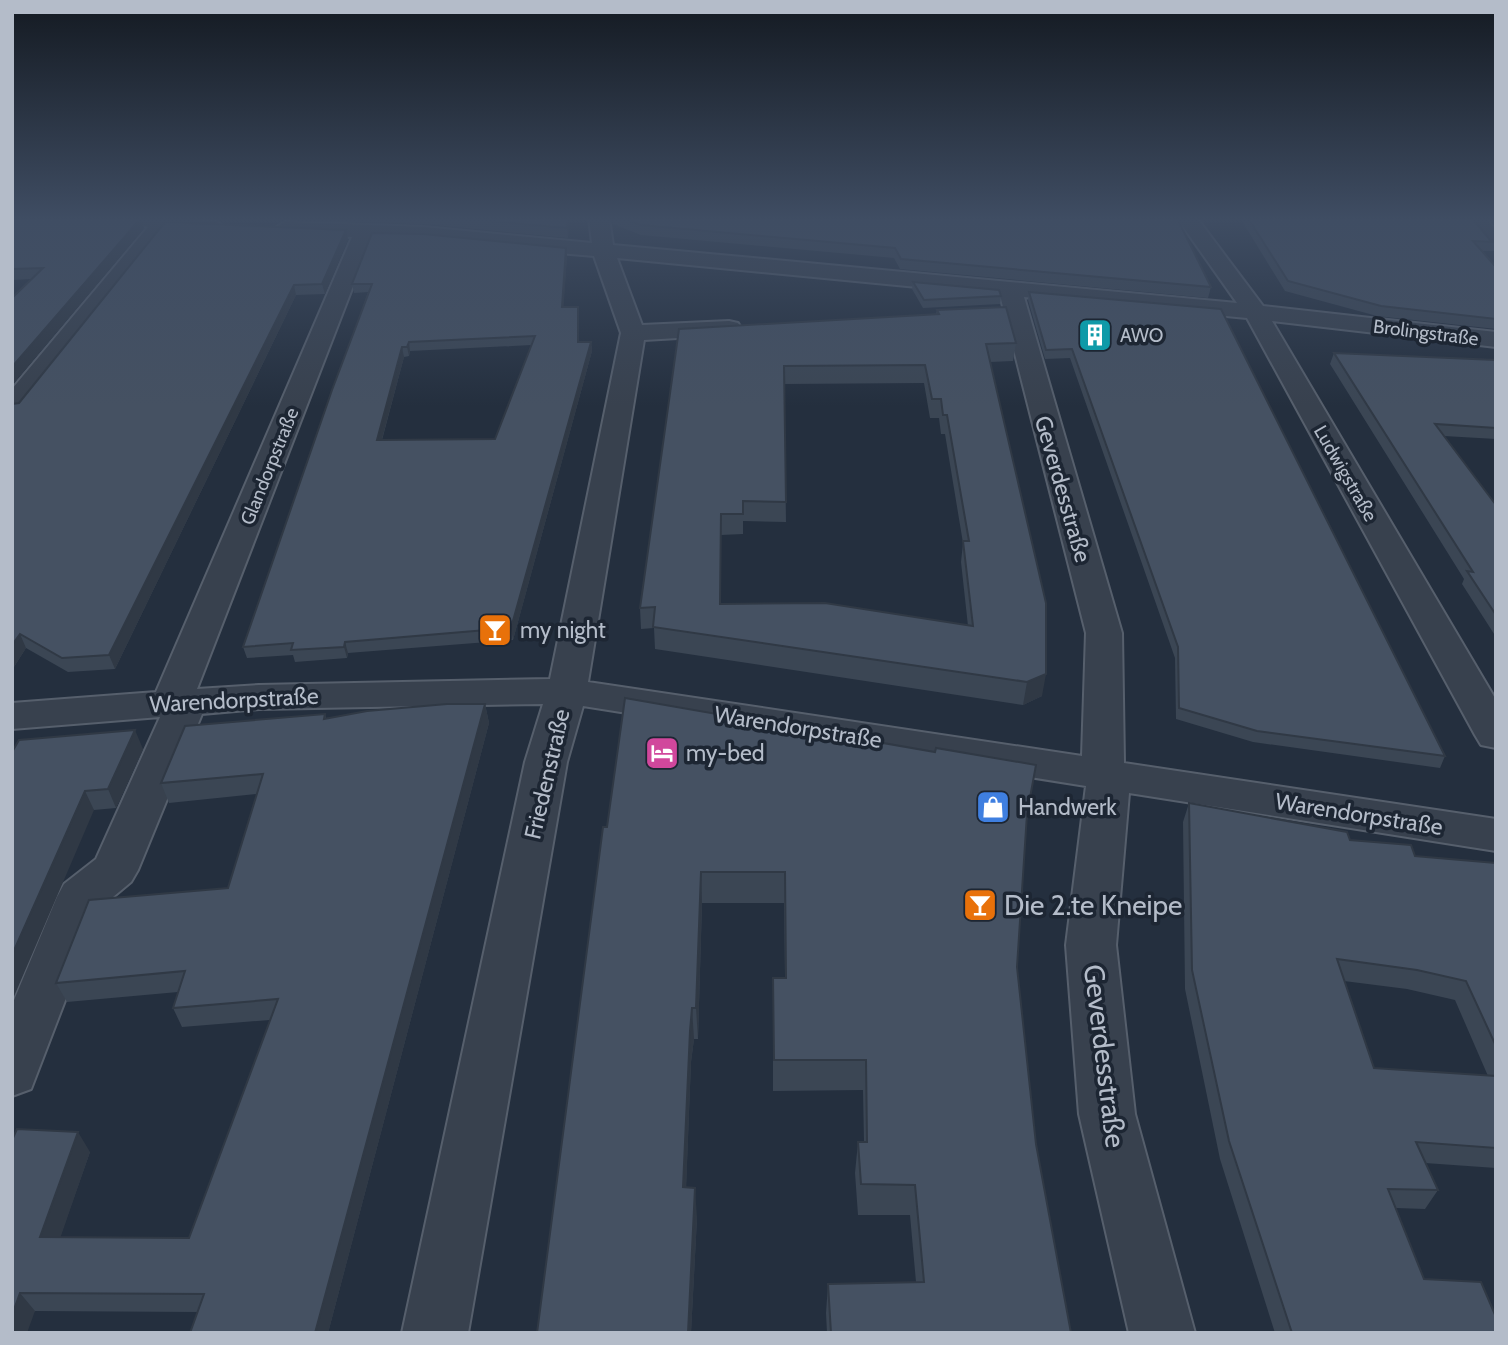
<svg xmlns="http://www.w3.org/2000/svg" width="1508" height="1345" font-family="Cabin,sans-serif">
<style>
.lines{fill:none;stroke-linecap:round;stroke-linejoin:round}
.minor-casing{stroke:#565f6c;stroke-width:4}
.minor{fill:#38414e;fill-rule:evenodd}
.wall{fill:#3b4654;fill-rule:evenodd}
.shaded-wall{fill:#303945}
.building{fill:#455162;stroke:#303945;stroke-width:2;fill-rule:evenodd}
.labels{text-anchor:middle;stroke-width:7;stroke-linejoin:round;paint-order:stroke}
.far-street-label{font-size:19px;fill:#b4bcc9;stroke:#1d2633}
.far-poi-label{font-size:19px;fill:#b4bcc9;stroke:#1d2633;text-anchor:start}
.street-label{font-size:23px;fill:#b4bcc9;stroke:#1d2633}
.poi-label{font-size:23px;fill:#b4bcc9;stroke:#1d2633;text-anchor:start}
.near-poi-label{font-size:28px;fill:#b4bcc9;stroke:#1d2633;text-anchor:start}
.near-street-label{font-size:28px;fill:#b4bcc9;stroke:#1d2633}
</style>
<rect width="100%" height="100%" fill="#242f3e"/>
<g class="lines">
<!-- minor casing -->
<g class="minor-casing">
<path id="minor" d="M128,218L215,221L225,227L215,233L167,230L22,413L12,415V389L148,227L131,222Z
M589,218H609L613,245L1237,303L1177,218H1197L1263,306L1496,332V347L1272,321L1496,700V748L1481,745L1475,735L1247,318L1024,297L1122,633L1124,763L1496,819V851L1129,793L1116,945L1135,1114L1195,1333H1129L1079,1114L1066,945L1086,786L583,706L567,762L468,1333H402L525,762L543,704L259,709L202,714L138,870L131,882L101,907L31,1089L12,1096V1005L57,897L64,884L96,859L160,717L12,729V703L156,692L352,237L285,234L275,228L285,222L424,227L592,243ZM372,237L594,256L621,333L550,679L259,685L197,689ZM617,258L1000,295L1086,633L1082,756L588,682L644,340L729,335L738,333L741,328L738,323L729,321L642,325Z
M1464,218H1485L1496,230V249L1489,247Z"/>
</g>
<!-- minor -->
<use href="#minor" class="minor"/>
</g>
<!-- wall -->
<path class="wall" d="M12,218L144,228L12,385V298L32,279L12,280Z
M211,218H570L568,238L424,224Z
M611,218H1177L1211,287L1208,298L900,269L894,258L641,235L613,224Z
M1240,218H1472L1490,240L1496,242L1495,251H1482L1496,267V329L1377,316L1285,291Z
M1488,218H1496V227Z
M348,239L325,294L296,295L115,669L68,672L26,648L12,670L19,403Z
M566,248L567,256L563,307H578L579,342H591L592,351L513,640L348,653L347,658L295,662L293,655L247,658L243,647L368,292L354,293L352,284ZM531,345L495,439L382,440L404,357L409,356L410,351Z
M913,282L1001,296L1000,304L923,308L912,289Z
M1029,292L1445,756L1440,768L1253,742L1176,719L1175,658L1070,358L1045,359L1028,300Z
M937,310L1016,343L1013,361L990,362L1042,696L1023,705L655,649L654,628L641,629L640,608L679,329L936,314ZM924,383L930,418H939L941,434H945L963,543L961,562L968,626L720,604L721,535L743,534V521L786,522L784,384Z
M1334,353L1496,360V439L1444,436L1496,505V637L1462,584L1464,579L1330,364Z
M485,704L489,723L328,1333H190L198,1312L35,1311L12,1333V1140L90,1152L60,1237L189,1238L270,1020L182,1027L173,1008L178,992L67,1002L56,983L228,888L257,794L169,803L161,783L325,714L326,718Z
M143,749L116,808L94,810L12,752Z
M1189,803L1415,856L1496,863V1168L1425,1163L1438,1190L1425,1209L1396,1208L1424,1279L1496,1333H1275L1220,1159L1185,989L1183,822ZM1344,981L1407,989L1455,1000L1488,1076L1374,1068Z
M1027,814L1017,967L1036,1144L1071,1333H827L826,1313L828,1284L916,1282L910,1215H858L855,1173L858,1142H864L863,1090L773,1091V978H785L784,903H702L698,1039H694L691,1062L686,1187L697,1218L691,1333L603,827Z"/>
<!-- shaded-wall -->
<path class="shaded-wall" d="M141,218L144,228L12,385V367Z
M568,218H570L568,238L567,228Z
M346,230L348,239L325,294L322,284Z
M566,248L567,256L563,316L562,307Z
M294,285L296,295L115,669L109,655Z
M409,342L410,351L409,356L407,347Z
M591,342L592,351L513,640L511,628Z
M402,347L404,357L379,450L377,440Z
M20,634L26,648L12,670V645Z
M345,642L348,653L347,658L344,647Z
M1046,674L1042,696L1023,705L1027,682Z
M485,704L489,723L328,1333H315Z
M135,730L143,749L116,808L108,789Z
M85,791L94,810L12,1001V955Z
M701,872L702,903L698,1039L696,1008Z
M692,1008L694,1039L691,1062L685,1218L683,1187L690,1031Z
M78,1132L90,1152L54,1256L40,1237Z
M695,1188L697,1218L691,1333H688Z
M20,1293L35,1311L27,1333H12V1315Z"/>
<!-- building -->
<path class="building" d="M12,218H141L12,367V298L43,268L12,269Z
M456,218H568L567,228Z
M621,218H1177L1211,287L901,259L895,248L641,225Z
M1248,218H1472L1490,240L1496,242L1473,241L1496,267V319L1381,306L1288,281Z
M165,222L346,230L322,284L294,285L109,655L62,658L20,634L12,645V404L19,403Z
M372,233L423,234L566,248L562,307H578V342H591L511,628L345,642L344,647L291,650L293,643L243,647L332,390L372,284H352ZM535,336L495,439L377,440L402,347H407L409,342Z
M913,282L999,290L1001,296L924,300Z
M1029,292L1221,309L1445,756L1257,731L1179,708L1178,647L1072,349L1046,350Z
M1006,307L1016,343L986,344L1046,603V674L1027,682L653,627L655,607L640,608L679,329L939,314L937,310ZM925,365L932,399H941L943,415H947L969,541H963L973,626L825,603L720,604L721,514H743V501L786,502L784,366Z
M1334,353L1496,360V428L1435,424L1496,505V615L1467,571L1473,572Z
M625,698L935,752L936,748L1036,765L1027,814L1017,967L1036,1144L1071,1333H831L828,1284L924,1282L915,1185L861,1184L858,1142H867L866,1060H774L773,978H786L785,872H701L696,1008H692L690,1031L683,1187L695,1188L688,1333H537L603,827H607Z
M447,704H485L315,1333H190L204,1294L20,1293L12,1315V1140L17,1129L78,1132L40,1237L189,1238L278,999L173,1008L185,971L56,983L89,900L228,888L263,774L161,783L185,726L325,714L324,719L367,711Z
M135,730L108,789L85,791L12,955V752L19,740Z
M1189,803L1347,832L1350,840L1411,845L1415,856L1496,863V1046L1466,981L1417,970L1337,959L1374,1068L1496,1076V1148L1416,1142L1438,1190L1388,1189L1424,1279L1481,1282L1496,1317V1333H1292L1229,1141L1192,970Z"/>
<!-- sky -->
<linearGradient id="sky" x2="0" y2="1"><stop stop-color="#141a22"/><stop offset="0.54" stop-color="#3f4d63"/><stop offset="1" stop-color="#3f4d63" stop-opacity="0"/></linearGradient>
<rect width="1508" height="406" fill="url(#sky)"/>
<!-- icons -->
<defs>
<g id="building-square" transform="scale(1.75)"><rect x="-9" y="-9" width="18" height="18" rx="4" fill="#0f9aa8" stroke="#1d2633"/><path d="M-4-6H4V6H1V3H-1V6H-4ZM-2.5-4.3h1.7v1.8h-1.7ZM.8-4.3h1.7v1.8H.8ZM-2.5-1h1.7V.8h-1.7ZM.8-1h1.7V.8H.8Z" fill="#fff"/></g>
<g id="bar-square" transform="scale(1.75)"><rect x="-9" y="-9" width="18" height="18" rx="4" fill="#e8710a" stroke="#1d2633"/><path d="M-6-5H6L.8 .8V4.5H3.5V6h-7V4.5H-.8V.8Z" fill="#fff"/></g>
<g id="hotel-square" transform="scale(1.75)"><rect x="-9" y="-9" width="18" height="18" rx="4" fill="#d1479c" stroke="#1d2633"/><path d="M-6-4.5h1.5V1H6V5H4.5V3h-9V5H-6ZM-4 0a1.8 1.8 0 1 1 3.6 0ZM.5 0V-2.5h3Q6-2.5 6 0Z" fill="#fff"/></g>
<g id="shop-square" transform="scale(1.75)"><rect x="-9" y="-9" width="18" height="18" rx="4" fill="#3f7fe0" stroke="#1d2633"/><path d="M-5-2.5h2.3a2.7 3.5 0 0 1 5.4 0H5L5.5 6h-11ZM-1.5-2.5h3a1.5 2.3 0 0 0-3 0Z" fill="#fff"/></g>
</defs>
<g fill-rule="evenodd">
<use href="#building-square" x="1095" y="335"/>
<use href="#bar-square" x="495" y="630"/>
<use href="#hotel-square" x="662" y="753"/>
<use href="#shop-square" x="993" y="807"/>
<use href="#bar-square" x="980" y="905"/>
</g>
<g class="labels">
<!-- far-street labels -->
<g class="far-street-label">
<text transform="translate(1426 332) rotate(7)" y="7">Brolingstraße</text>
<text transform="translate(269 466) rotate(-68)" y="7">Glandorpstraße</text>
<text transform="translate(1346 473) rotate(60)" y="7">Ludwigstraße</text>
</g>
<!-- far-poi labels -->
<g class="far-poi-label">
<text x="1120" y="342">AWO</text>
</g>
<!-- street labels -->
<g class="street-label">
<text transform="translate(1063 489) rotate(74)" y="8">Geverdesstraße</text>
<text transform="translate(234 700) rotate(-3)" y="8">Warendorpstraße</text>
<text transform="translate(798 727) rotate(9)" y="8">Warendorpstraße</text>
<text transform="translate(547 774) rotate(-77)" y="8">Friedenstraße</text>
<text transform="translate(1359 814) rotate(9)" y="8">Warendorpstraße</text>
</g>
<!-- poi labels -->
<g class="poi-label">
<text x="520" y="638">my night</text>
<text x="686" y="761">my-bed</text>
<text x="1018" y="815">Handwerk</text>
</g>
<!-- near-poi labels -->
<g class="near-poi-label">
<text x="1004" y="915">Die 2.te Kneipe</text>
</g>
<!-- near-street labels -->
<g class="near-street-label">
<text transform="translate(1105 1056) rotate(83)" y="10">Geverdesstraße</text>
</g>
</g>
<!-- border -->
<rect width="1508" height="1345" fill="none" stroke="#b4bcc9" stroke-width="28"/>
</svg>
